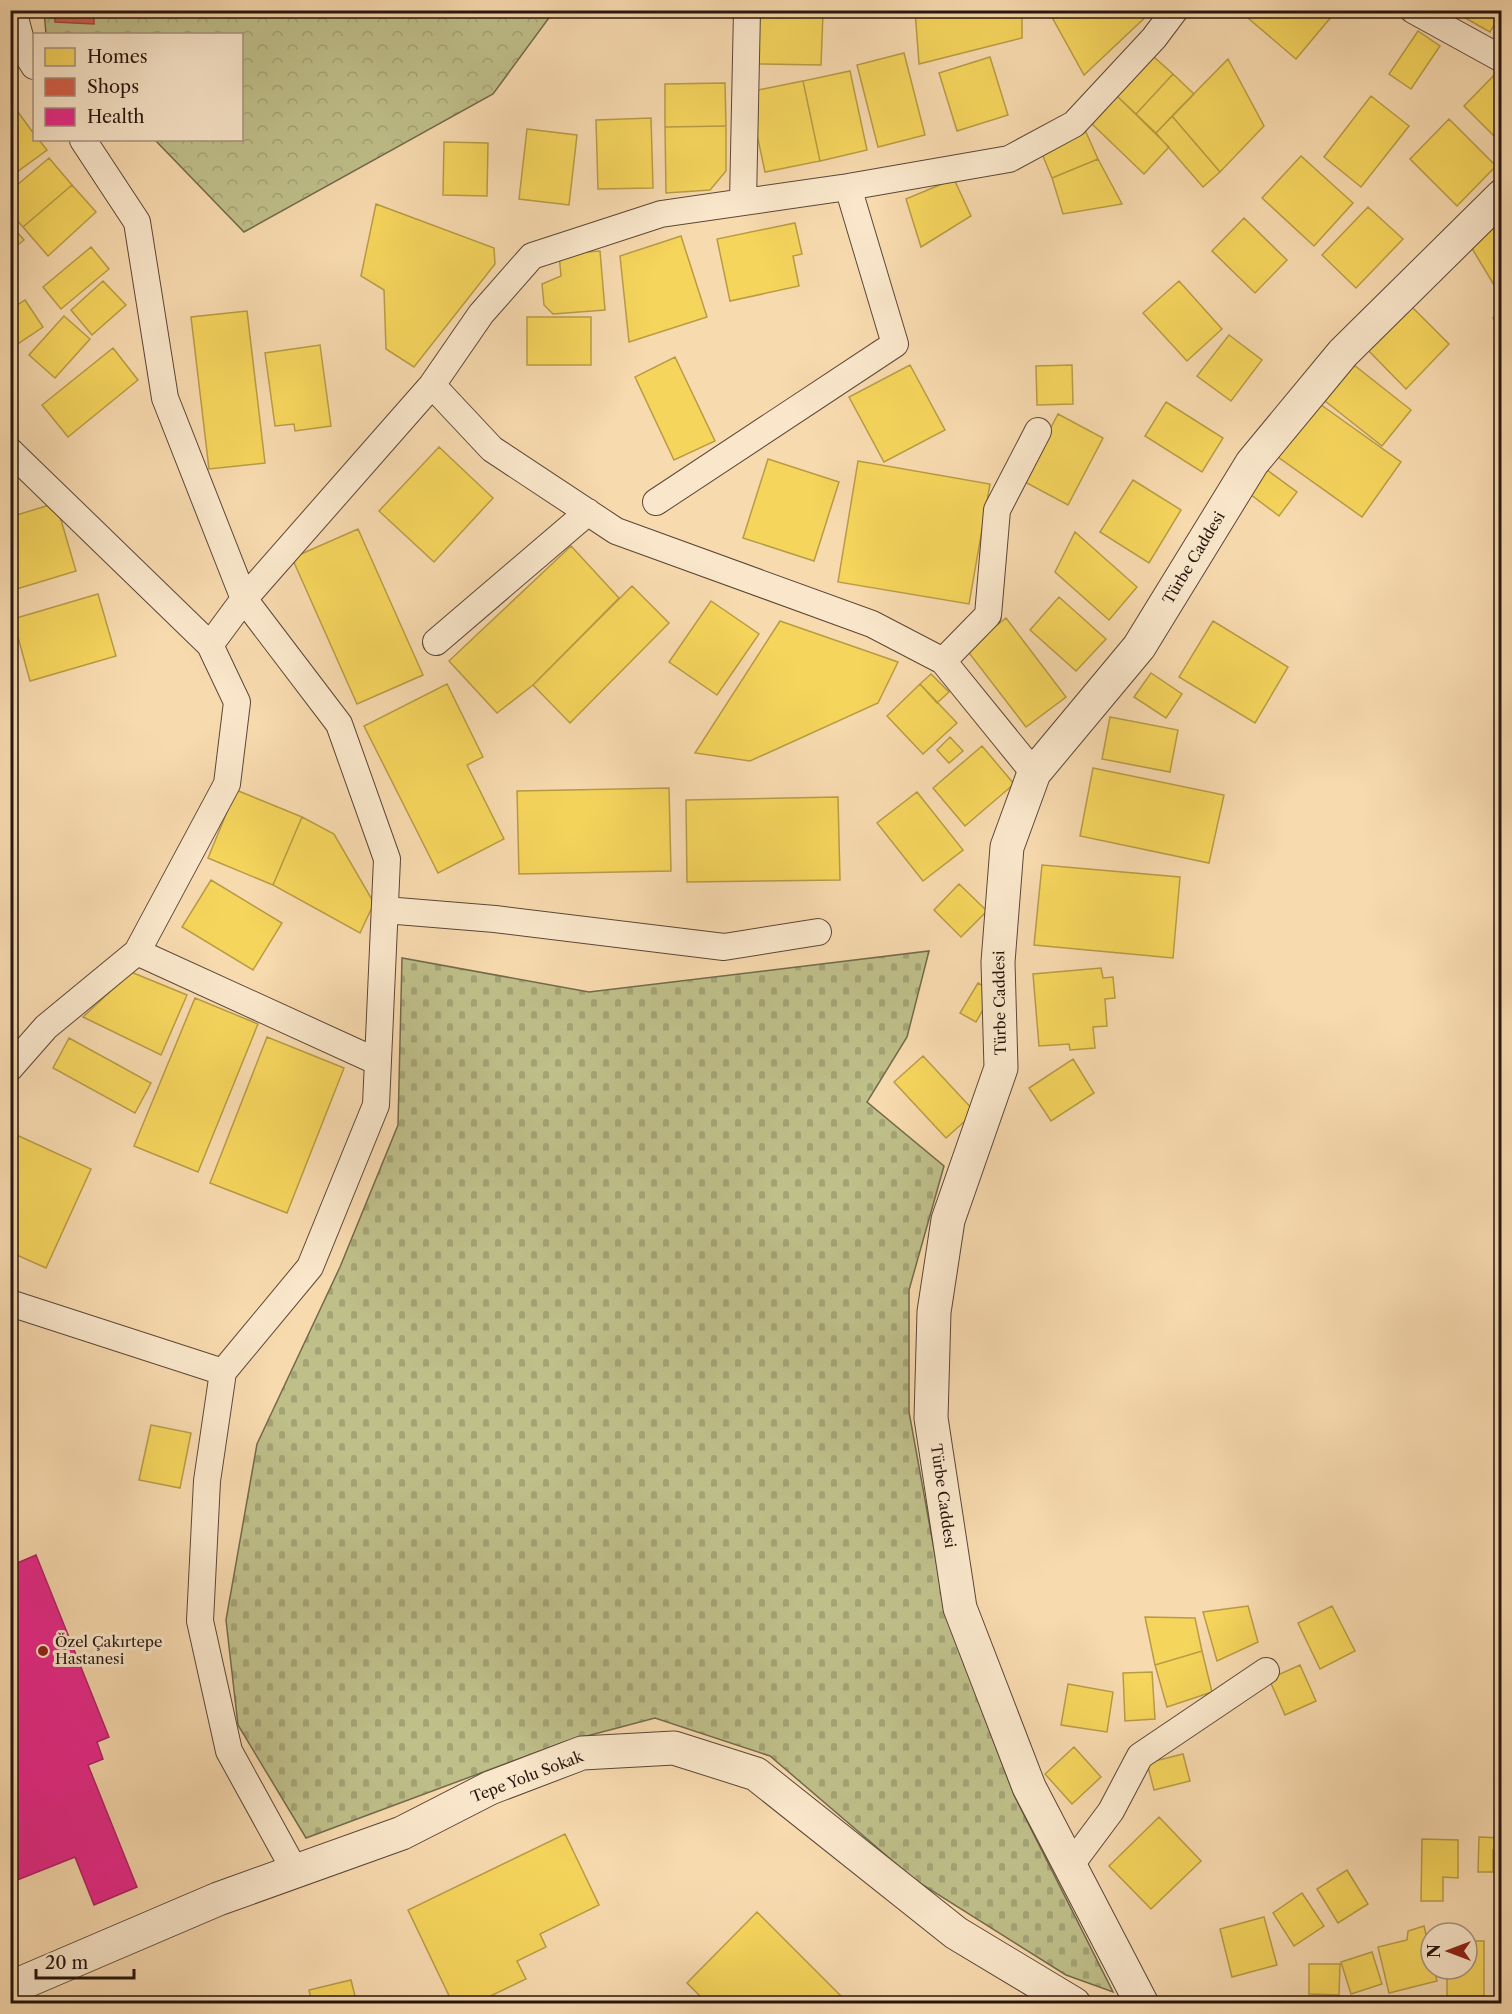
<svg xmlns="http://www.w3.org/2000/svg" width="1512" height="2014" font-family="'Libre Caslon Text',serif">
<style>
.forest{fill:url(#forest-crowns);stroke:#736a4c;stroke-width:1.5}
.cemetery{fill:url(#cemetery-stones);stroke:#736a4c;stroke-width:1.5}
.homes{fill:#f6d55c;stroke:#b89c45;stroke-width:1.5}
.shops{fill:#d6604d;stroke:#a24a3a;stroke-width:1.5}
.health{fill:#e7298a;stroke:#ad2365;stroke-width:1.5}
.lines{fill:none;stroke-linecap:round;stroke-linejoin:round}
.minor-casing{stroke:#5b4737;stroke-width:28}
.tertiary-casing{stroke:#5b4737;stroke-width:35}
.minor{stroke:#fae7cb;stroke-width:26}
.tertiary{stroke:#fae7cb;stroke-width:33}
.poi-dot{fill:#8f2418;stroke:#fae7cb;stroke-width:2}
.labels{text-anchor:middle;stroke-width:6;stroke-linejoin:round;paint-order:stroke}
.street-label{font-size:15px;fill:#27160f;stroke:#fae7cb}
.poi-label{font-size:15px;fill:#27160f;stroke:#fae7cb;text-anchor:start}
</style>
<defs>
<pattern id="forest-crowns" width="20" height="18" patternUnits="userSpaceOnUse" patternTransform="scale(1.5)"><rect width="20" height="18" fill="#bfbf8a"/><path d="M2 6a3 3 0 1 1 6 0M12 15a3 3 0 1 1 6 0" fill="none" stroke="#a4a376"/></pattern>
<pattern id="cemetery-stones" width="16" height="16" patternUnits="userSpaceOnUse" patternTransform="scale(1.5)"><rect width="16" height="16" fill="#bfbf8a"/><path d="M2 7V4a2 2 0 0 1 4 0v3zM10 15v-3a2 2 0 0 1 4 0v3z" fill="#a4a376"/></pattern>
</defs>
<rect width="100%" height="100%" fill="#f8daaf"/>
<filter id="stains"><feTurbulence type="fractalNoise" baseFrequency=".00333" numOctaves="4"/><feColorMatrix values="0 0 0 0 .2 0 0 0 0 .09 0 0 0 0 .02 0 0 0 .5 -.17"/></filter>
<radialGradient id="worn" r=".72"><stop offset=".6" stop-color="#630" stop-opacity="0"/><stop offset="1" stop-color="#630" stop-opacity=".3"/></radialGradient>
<!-- forest -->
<path class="forest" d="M44,11H554L493,94L244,232L155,140H242V34H46Z"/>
<!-- cemetery -->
<path class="cemetery" d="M929,951L907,1037L867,1102L944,1166L909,1290V1412L946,1615L1014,1795L1113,1992L1066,1975L915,1880L770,1756L655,1718L564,1742L306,1838L238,1725L226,1620L257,1444L340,1267L398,1125L402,958L589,992Z"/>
<!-- homes -->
<path class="homes" d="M915,10H1022V38L919,64Z
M1048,10H1153L1084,75Z
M1233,10H1247L1241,17Z
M1256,10H1337L1296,59L1249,19Z
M1451,10H1502V11L1490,32Z
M758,12L823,13L821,65L757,64Z
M1418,31L1440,46L1411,89L1389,74Z
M904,53L925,135L878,147L857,65Z
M990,57L1008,115L957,131L939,73Z
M1154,57L1173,74L1136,114L1117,96Z
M1228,59L1264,126L1220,172L1172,116Z
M1500,69L1502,71V144L1464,106Z
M850,71L867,150L820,161L803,81Z
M1173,74L1194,94L1156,133L1136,114Z
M803,81L820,161L765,172L748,92Z
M725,83L726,126L665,127V84Z
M1117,96L1169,147L1144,174L1092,124Z
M1371,96L1409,126L1361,187L1324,157Z
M10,101L34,134V140H39L47,150L10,177Z
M1172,116L1220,172L1203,187L1156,133Z
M651,118L653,188L598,189L596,120Z
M1449,119L1496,166L1457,206L1410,159Z
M726,126V171L710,190L666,193L665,127Z
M527,129L577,135L569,205L519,199Z
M1085,130L1098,159L1052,178L1040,149Z
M444,142L488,143L487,196L443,195Z
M1301,156L1353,203L1314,246L1262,198Z
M49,158L72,185L23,227L10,213V191Z
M1098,159L1122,204L1063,214L1052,178Z
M954,179L971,216L921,247L906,199Z
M72,185L96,212L48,256L23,227Z
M376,204L494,248L495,264L414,367L386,349L384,290L361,276Z
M1368,207L1403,239L1356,288L1322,255Z
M1502,216V298L1465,237Z
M1244,218L1287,260L1255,293L1212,251Z
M795,223L802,254L793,256L799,286L730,301L717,239Z
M10,224L24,240L10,251Z
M681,236L707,317L629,342L620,256Z
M91,247L109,269L61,309L43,287Z
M600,251L605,310L553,314L544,305L542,284L561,276L559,254Z
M103,281L126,305L92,335L71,310Z
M1179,281L1222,329L1187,361L1143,313Z
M10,290L16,298L10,302Z
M25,300L43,327L10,349V310Z
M1407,302L1449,344L1406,389L1364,346Z
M247,311L265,463L209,469L191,317Z
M1502,313V335L1493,318Z
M64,316L90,339L55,378L29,355Z
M527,317H591V365H527Z
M1229,335L1262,360L1231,401L1197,376Z
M320,345L331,426L295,431L294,424L275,426L265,353Z
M113,348L138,380L68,437L42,405Z
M675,357L715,441L674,460L635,377Z
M910,365L945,430L884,462L849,397Z
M1072,365L1073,404L1037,405L1036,366Z
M1354,365L1411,410L1382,446L1325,401Z
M1166,402L1223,438L1202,472L1145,436Z
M1317,402L1401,462L1362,517L1278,457Z
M1058,414L1103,438L1068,505L1023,481Z
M439,447L493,498L434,562L379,511Z
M768,459L839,482L814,561L743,538Z
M858,461L990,484L969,604L838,582Z
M1267,470L1297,492L1279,516L1250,494Z
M1133,480L1181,510L1149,563L1100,532Z
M56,503L76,571L10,591V517Z
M358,529L423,675L357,704L292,558Z
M1075,532L1137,587L1109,620L1055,572Z
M571,546L619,598L533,685L497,713L449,661Z
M632,586L669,623L570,723L533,685Z
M98,594L116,656L30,681L13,619Z
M1059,597L1106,639L1076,671L1030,630Z
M711,601L759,634L717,695L669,662Z
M1006,618L1066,697L1026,727L966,649Z
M780,621L898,662L878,703L750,761L695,753Z
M1213,621L1288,667L1255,723L1179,677Z
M1151,673L1182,694L1166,718L1134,697Z
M931,674L949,692L937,703L920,684Z
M447,684L483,757L467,765L504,839L438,873L364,726Z
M920,684L957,723L923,754L887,716Z
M1110,717L1178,730L1170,772L1102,759Z
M950,737L963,751L949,763L937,750Z
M982,746L1014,784L965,826L933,788Z
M1093,768L1224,795L1209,863L1080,836Z
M669,788L671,871L519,874L517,791Z
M236,790L302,817L273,885L208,858Z
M917,792L963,850L923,881L877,823Z
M838,797L840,880L687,882L686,800Z
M302,817L334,834L374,903L360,933L273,885Z
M1042,865L1180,877L1173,958L1034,945Z
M211,880L282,923L253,970L182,927Z
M959,884L987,911L961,937L934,910Z
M1101,968L1103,978L1113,977L1115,998L1105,999L1107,1026L1093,1027L1095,1048L1070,1050L1069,1044L1039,1046L1033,974Z
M131,972L187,995L161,1055L83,1017Z
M978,983L993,992L976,1022L960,1013Z
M195,998L258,1024L198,1172L134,1146Z
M267,1037L344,1068L287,1213L210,1183Z
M69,1038L151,1083L135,1113L53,1068Z
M923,1056L975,1112L946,1138L894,1082Z
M1073,1059L1094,1093L1051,1121L1029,1088Z
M10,1132L91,1169L46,1268L10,1252Z
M10,1331L16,1333L10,1346Z
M151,1425L191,1433L180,1488L139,1480Z
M1248,1606L1258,1642L1217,1661L1203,1612Z
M1332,1606L1355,1651L1320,1669L1298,1623Z
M1145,1617L1195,1618L1202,1651L1155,1665Z
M1202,1651L1212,1692L1167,1707L1155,1665Z
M1300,1665L1316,1701L1285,1715L1269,1679Z
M1152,1672L1155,1719L1125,1721L1123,1673Z
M1068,1684L1113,1692L1107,1732L1061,1725Z
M1074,1747L1101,1777L1072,1804L1045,1774Z
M1183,1754L1190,1781L1154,1790L1147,1763Z
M1159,1817L1201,1861L1151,1909L1109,1866Z
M565,1834L599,1905L540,1934L546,1947L517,1961L526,1979L474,2004H453L408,1910Z
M1479,1837L1502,1838V1850H1493V1872H1478Z
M1422,1839L1458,1840V1878L1443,1877V1901H1421Z
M1347,1870L1368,1904L1338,1923L1317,1889Z
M1302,1893L1324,1926L1294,1946L1273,1913Z
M757,1912L849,2004H708L687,1983Z
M1264,1917L1277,1965L1232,1977L1220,1929Z
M1424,1926L1431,1956V1969H1434L1437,1981L1389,1993L1378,1947L1407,1940L1408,1931Z
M1467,1941H1484V1996H1447V1969H1467Z
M1372,1952L1382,1984L1351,1994L1341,1962Z
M1309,1964H1340L1339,1995L1309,1994Z
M351,1980L357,2004H278L311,1999L309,1990Z"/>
<!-- shops -->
<path class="shops" d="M55,10H94V24L55,22Z"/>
<!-- health -->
<path class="health" d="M36,1555L109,1737L97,1742L103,1759L88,1765L137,1887L94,1905L75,1857L10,1883V1566Z"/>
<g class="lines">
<!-- minor casing -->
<g class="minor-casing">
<path id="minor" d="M13,10L23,48L34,66
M1413,10L1502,59
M83,140L137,222L165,398L244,599L339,724L387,859L376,1105L310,1267L223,1372L207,1481L200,1621L229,1751L295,1871
M743,201L747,10
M432,385L492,449L616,531L872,624L943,661L1034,773
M10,451L210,645L237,702L227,784L137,952L46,1027L10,1068
M656,502L895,344L848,187
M436,642L588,512
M210,645L244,599L432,385L481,314L532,256L661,214L848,187L1009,159L1074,124L1154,38L1175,10
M943,661L988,615L997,510L1038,431
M385,910L495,919L724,947L818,932
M137,952L378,1062
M10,1303L223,1372
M1070,1866L1111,1811L1140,1756L1266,1671"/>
</g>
<!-- tertiary casing -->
<g class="tertiary-casing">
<path id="tertiary" d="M10,1988L218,1899L402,1833L490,1788L582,1753L674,1748L756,1774L956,1933L1074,2004
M1142,2004L1029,1787L960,1608L931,1418L934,1312L948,1220L1001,1068L998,962L1007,847L1034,773L1139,647L1252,463L1343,353L1502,196"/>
</g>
<!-- minor -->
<use href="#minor" class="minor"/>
<!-- tertiary -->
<use href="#tertiary" class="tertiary"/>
</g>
<!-- markers -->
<circle class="poi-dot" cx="43" cy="1651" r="6"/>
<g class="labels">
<!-- street labels -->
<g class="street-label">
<text transform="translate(1194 558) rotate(-59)" y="5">Türbe Caddesi</text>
<text transform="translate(1000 1003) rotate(-91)" y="5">Türbe Caddesi</text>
<text transform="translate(943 1496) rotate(82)" y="5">Türbe Caddesi</text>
<text transform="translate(527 1777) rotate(-21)" y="5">Tepe Yolu Sokak</text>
</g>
<!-- poi labels -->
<g class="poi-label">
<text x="55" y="1647">Özel Çakırtepe<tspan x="55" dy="17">Hastanesi</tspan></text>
</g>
</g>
<!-- margin -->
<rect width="1512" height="2014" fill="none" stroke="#f8daaf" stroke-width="36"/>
<rect x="12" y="12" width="1488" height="1990" fill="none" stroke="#27160f" stroke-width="3"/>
<rect x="18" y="18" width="1476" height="1978" fill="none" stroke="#27160f" stroke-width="1.5"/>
<!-- legend -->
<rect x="33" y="33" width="210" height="108" fill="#fae7cb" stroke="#a69380" stroke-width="1.5"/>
<rect x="45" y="48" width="30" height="18" fill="#f6d55c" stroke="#a69380" stroke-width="1.5"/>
<text x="87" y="63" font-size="18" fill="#27160f">Homes</text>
<rect x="45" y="78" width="30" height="18" fill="#d6604d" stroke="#a69380" stroke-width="1.5"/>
<text x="87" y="93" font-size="18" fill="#27160f">Shops</text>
<rect x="45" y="108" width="30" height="18" fill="#e7298a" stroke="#a69380" stroke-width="1.5"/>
<text x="87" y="123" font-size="18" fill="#27160f">Health</text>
<!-- north arrow -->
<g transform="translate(1449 1951) rotate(270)"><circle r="28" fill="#fae7cb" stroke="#a69380" stroke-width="1.5"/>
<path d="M0-4.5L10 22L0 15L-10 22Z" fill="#8f2418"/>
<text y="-9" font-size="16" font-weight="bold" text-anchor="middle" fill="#27160f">N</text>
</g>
<!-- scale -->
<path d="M36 1969v9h98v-9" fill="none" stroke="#27160f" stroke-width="3"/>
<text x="45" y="1969" font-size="18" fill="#27160f" stroke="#fae7cb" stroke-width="4.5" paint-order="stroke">20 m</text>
<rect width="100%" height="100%" filter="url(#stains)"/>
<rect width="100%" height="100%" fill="url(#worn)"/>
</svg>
